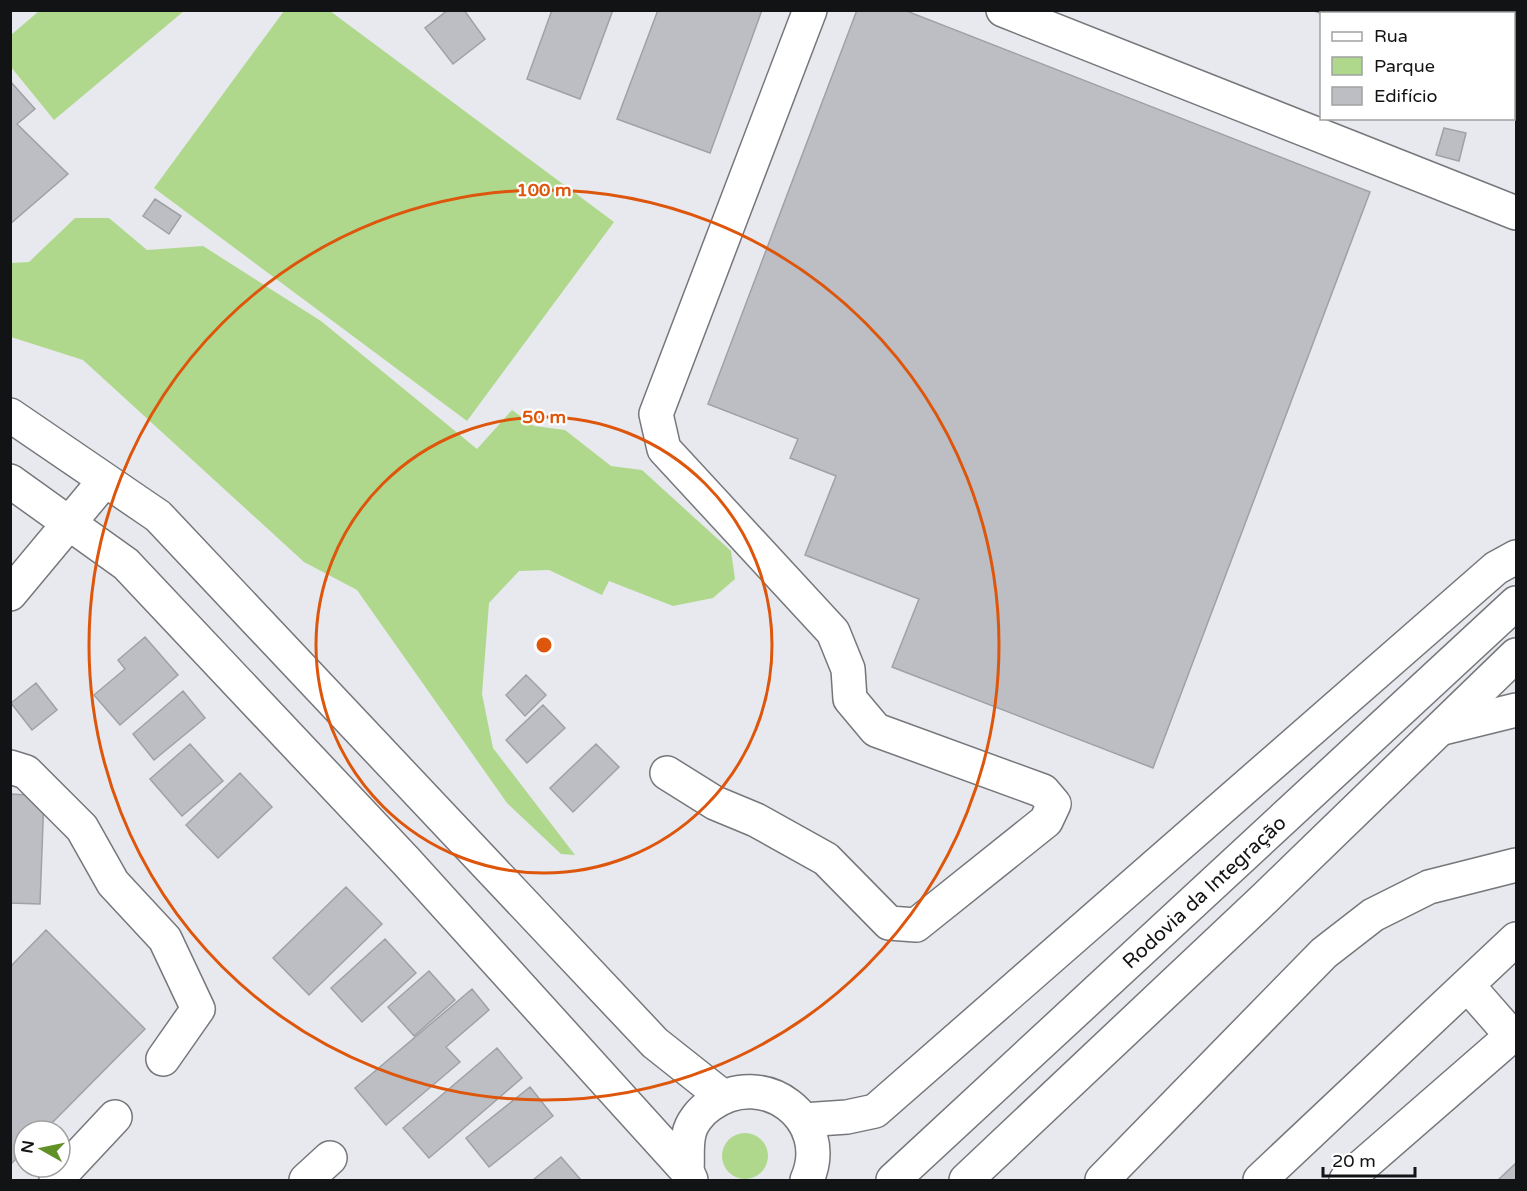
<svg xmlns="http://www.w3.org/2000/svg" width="1527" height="1191" font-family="'Varela Round',sans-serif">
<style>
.green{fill:#b0d88c}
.building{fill:#bcbec3;stroke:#9fa1a6;stroke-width:1.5}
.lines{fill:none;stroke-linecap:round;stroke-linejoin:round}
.minor-casing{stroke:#75777b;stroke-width:36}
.highway-casing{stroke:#75777b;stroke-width:36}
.minor{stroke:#fff;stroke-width:33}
.highway{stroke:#fff;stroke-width:33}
.ring{fill:none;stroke:#dd560c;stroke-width:3}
.labels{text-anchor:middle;stroke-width:4.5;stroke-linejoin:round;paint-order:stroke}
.street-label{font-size:20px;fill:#121315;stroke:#fff}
.centre{fill:#dd560c;stroke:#fff;stroke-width:3}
.ring-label{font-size:18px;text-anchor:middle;font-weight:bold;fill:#dd560c;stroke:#fff;stroke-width:4.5;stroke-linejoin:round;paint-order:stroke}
</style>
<rect width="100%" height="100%" fill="#e7e9ee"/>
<!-- green -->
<path class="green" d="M39,11V10L184,11L54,120L11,67V35Z
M284,11H330L614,222L467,421L154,188Z
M75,218H109L147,250L203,246L321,321L477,449L512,410L534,426L565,430L611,466L642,470L731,551L735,579L713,598L673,606L609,581L602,595L549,570L519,571L489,603L482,694L493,748L575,855L561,854L507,803L357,590L304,562L83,360L11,337V263L29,262Z
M722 1156a23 23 0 1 1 46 0a23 23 0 1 1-46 0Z"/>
<!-- building -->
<path class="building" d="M448,10H464L485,39L453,64L425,28Z
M552,10H613L580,99L527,79Z
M658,10H762L710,153L617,119Z
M857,10H904L1370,192L1153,768L892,667L919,599L805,555L836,476L790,458L798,439L708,404Z
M1312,10H1424L1422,14H1322Z
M10,81L35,109L17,124L68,174L10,224Z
M1444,128L1466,133L1459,161L1436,155Z
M155,199L181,216L169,234L143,216Z
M145,637L178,675L120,725L94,695L125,669L118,660Z
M526,675L546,695L525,716L506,695Z
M36,683L57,710L32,730L11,703Z
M183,691L205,718L154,760L133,734Z
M543,705L565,728L527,763L506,740Z
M190,744L223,781L182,816L150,779Z
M596,744L619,767L573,812L550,788Z
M240,773L272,807L218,858L186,825Z
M10,794L44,796L40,904L10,903Z
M346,887L382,924L309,995L273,958Z
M46,930L145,1029L44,1131H24V1151L10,1165V967Z
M385,939L416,973L362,1022L331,988Z
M429,971L455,1000L414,1036L388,1007Z
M472,989L489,1010L446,1047L460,1062L386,1125L355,1088Z
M497,1048L522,1078L429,1158L403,1128Z
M530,1087L553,1116L489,1167L466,1138Z
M561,1157L581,1180H533Z
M1516,1163V1180H1498Z"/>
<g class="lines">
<!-- minor casing -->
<g class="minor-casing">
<path id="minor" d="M1003,10L1516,213
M10,415L158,516L655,1043L722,1096
M10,481L126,564L406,861L687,1171L691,1180
M10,594L105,480
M10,767L26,772L82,828L113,883L165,939L198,1009L163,1059
M667,773L715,803L756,820L826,859L889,923L916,925L1046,821L1054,804L1043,791L876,730L850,699L848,669L833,632L664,449L656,414L810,10
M1469,987L1512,1036
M687,1171C688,1159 686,1146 689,1134C691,1123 701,1111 710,1105C763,1066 834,1119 807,1180
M56,1180L115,1117
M306,1180L330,1158
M1260,1180L1516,939
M1346,1180L1516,1032"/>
</g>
<!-- highway casing -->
<g class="highway-casing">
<g id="highway">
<path d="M1443,728L1516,710"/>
<path d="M803,1120L847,1117L875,1111L1496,568L1516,557"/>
<path id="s1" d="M893,1180L1516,603"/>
<path d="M966,1180L1264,899L1516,655"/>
<path d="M1102,1180L1324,953L1373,915L1429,887L1516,865"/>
</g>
</g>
<!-- minor -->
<use href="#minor" class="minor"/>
<!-- highway -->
<use href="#highway" class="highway"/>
</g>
<!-- distance rings -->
<g class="ring">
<circle cx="544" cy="645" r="228"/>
<circle cx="544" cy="645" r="455"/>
</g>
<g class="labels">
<!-- street labels -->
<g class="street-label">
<text dy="7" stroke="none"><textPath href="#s1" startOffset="424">Rodovia da Integração</textPath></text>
</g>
</g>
<circle cx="544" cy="645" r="9" class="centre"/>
<g class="ring-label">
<text x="544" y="196">100 m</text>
<text x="544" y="423">50 m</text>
</g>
<!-- border -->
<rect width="1527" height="1191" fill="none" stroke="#121315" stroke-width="24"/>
<!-- legend -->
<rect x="1320" y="12" width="195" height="108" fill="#ffffff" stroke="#a0a1a1" stroke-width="1.5"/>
<rect x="1332" y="32" width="30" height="9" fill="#ffffff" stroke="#a0a1a1" stroke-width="1.5"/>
<text x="1374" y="42" font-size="18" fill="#121315">Rua</text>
<rect x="1332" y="57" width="30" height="18" fill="#b0d88c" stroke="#a0a1a1" stroke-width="1.5"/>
<text x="1374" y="72" font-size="18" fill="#121315">Parque</text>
<rect x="1332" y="87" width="30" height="18" fill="#bcbec3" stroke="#a0a1a1" stroke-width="1.5"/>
<text x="1374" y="102" font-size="18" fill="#121315">Edifício</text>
<!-- north arrow -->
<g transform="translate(42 1149) rotate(279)"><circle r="28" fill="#ffffff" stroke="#a0a1a1" stroke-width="1.5"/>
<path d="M0-4.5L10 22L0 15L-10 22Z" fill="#609026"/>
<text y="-9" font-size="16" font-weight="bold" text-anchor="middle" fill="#121315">N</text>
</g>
<!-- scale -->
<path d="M1323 1167v9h92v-9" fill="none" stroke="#121315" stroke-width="3"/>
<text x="1332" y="1167" font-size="18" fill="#121315" stroke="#ffffff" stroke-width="4.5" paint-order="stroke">20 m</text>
</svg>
